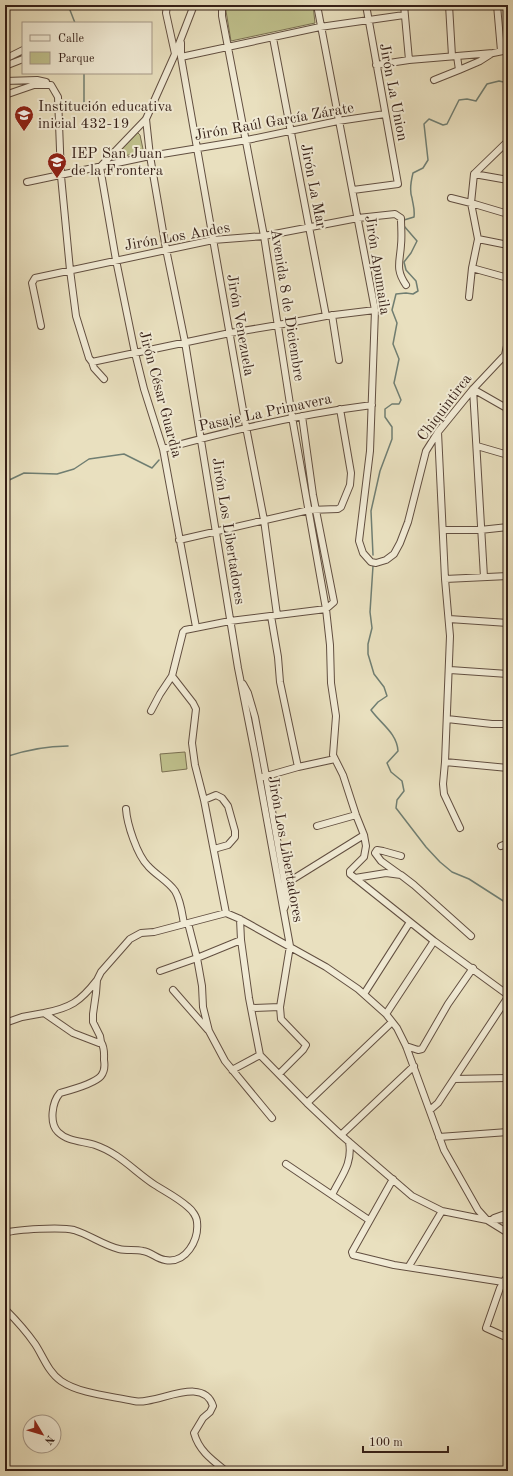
<svg xmlns="http://www.w3.org/2000/svg" width="513" height="1476" font-family="'Old Standard TT',serif">
<style>
.green{fill:#bfc08c;stroke:#7a7052}
.lines{fill:none;stroke-linecap:round;stroke-linejoin:round}
.stream{stroke:#707e72;stroke-width:1.5}
.minor-casing{stroke:#624f41;stroke-width:8}
.minor{stroke:#f1ebd5;stroke-width:6}
.labels{text-anchor:middle;stroke-width:4;stroke-linejoin:round;paint-order:stroke}
.street-label{font-size:15px;fill:#351f17;stroke:#f1ebd5}
.poi-label{font-size:15px;fill:#351f17;stroke:#f1ebd5;text-anchor:start}
</style>
<rect width="100%" height="100%" fill="#e9e0bf"/>
<filter id="stains"><feTurbulence type="fractalNoise" baseFrequency=".005" numOctaves="4"/><feColorMatrix values="0 0 0 0 .2 0 0 0 0 .09 0 0 0 0 .02 0 0 0 .5 -.17"/></filter>
<radialGradient id="worn" r=".72"><stop offset=".6" stop-color="#630" stop-opacity="0"/><stop offset="1" stop-color="#630" stop-opacity=".3"/></radialGradient>
<!-- green -->
<path class="green" d="M226,5H313L315,23L231,41L226,11Z
M137,132L140,135L143,149L141,152L116,158L114,155Z
M185,752L187,769L162,772L160,754Z"/>
<g class="lines">
<!-- stream -->
<path class="stream" d="M68,5L75,23
M84,105V73
M5,482L24,473L57,474L74,469L89,459L124,454L152,468L159,460
M373,555L371,511L380,471L392,439V427L385,417V409L392,404H399L401,400L394,383L399,359L393,344L397,323L392,310L396,294L406,293L413,294L418,291L416,281L406,270L404,262L411,253L417,241L404,226V220L414,217C415,209 413,205 412,198C409,190 411,181 413,173L423,168L428,160L424,124L429,119L443,125L447,124L459,100L467,99L476,101L487,84L499,81L508,83
M373,566L370,612L372,628L368,644V654L374,674L384,687L387,696L378,702L371,710C381,724 397,733 398,751L387,763L391,772L402,781L404,791L397,800L396,808L426,847L440,862L452,872L469,879L508,904
M5,757C26,750 46,746 68,746"/>
<!-- minor casing -->
<g class="minor-casing">
<path id="minor" d="M167,5L166,13L175,54
M194,5L175,54L146,119L100,167L116,260L135,353L144,389L163,449L196,627
M222,5V16L264,236L292,417L326,609L330,645L331,683L336,716L333,755L343,775L356,815L364,835L366,846L364,857L350,871V874L434,941L508,995
M317,5L375,310L370,451L359,541L363,553L371,562L376,563L386,560L394,554L400,543L408,522L426,451L438,432L473,389L505,355L508,341
M404,5L409,60
M449,5L452,56
M497,5L501,51
M273,38L326,316
M181,43V57L246,427L264,520L277,615
M181,57L320,27L404,15
M5,59L23,50
M376,65L409,60L493,53L508,50
M5,66L23,59
M459,70L480,61L491,54
M434,80L459,70L457,56
M5,81L37,80L46,82
M5,95L34,85H51L58,97L61,176L70,270L76,316L89,358L92,362L230,333L278,325L326,316L375,310
M146,119L150,156L166,249L185,342L238,668L255,754L290,946L280,1007L251,1008
M474,174L508,180
M27,182L150,156L247,140L338,121L385,114
M353,190L398,184L366,5
M451,198L471,203L508,214
M478,239L508,245
M472,268L508,278
M469,297L472,268L478,239L471,203L474,174L508,141
M332,315L339,360
M41,326L32,283L35,278L213,240L264,236L358,218L395,214L401,218C401,227 402,236 401,245C400,262 395,269 406,285
M92,362L94,368L104,379
M473,389L484,577
M473,389L508,409
M438,432L445,579L450,636L445,762L443,784L444,794L460,828
M477,446L508,455
M163,449C232,430 301,414 372,405
M443,530H480L508,527
M179,540L309,510L338,509L341,507L350,485L351,473L340,409
M445,579L508,576
M271,616L278,657L280,682L298,767
M449,619L508,623
M450,670L508,674
M172,676L193,703L196,709L192,743L195,765L204,800L226,913
M243,684L248,693L255,717L266,776L285,885L286,904L284,909
M151,711L160,694L172,676L183,632L185,630L230,621L326,609L334,602L313,495L302,416
M447,719L492,724H508
M445,762L508,768
M263,777L298,767L335,759
M204,800L216,795L222,798L228,806L235,831V837L228,845L214,849
M126,809C127,824 137,855 148,866C156,875 168,881 175,891C181,901 182,913 184,924
M317,826L356,815
M501,846L508,843
M399,874L381,861L375,853L377,850L383,851L401,856
M355,878L386,873L401,875L414,885L471,936
M282,886L364,835
M240,919L241,940L249,998L260,1055L307,1103L341,1135L412,1196L442,1211L487,1220L508,1219
M241,940L197,958L202,986L203,1007L209,1031L225,1061L272,1118
M160,971L197,958L188,923
M173,990L208,1030
M364,994L410,922
M44,1013C70,1008 80,1002 97,980
M386,1014L434,941
M5,1023L22,1017L44,1013L73,1033L99,1043L101,1042L100,1036L93,1022V1014L96,993L97,980L101,972L130,939L141,933L154,932L226,913L240,919L326,967L358,989L386,1014L397,1028L406,1046L444,1150L478,1210L487,1220L508,1233
M406,1046L418,1050L422,1049L448,1004L473,968
M232,1070L260,1055
M279,1074L303,1050L306,1045L281,1019L280,1007
M454,1079L508,1078
M307,1103L392,1022
M430,1110L438,1103L508,997
M341,1135L414,1066
M439,1137L508,1132
M286,1164L369,1220
M393,1179L352,1252L353,1255L394,1265L503,1282
M332,1195C341,1176 353,1164 349,1142
M494,1218L508,1213
M5,1233C17,1229 62,1227 74,1230C90,1235 103,1245 119,1249C127,1251 135,1249 143,1251C151,1252 157,1259 165,1260C186,1264 199,1240 197,1222C197,1217 192,1210 188,1207C178,1198 166,1192 155,1185C135,1172 119,1153 95,1145C83,1141 68,1142 58,1132C49,1123 52,1102 60,1093C71,1090 94,1084 101,1076C105,1071 105,1066 104,1060C104,1054 105,1048 101,1042
M409,1266L442,1211
M508,1275L500,1288L486,1328L508,1338
M5,1309C16,1320 26,1331 35,1344C43,1356 48,1372 61,1381C80,1394 111,1396 134,1401C155,1406 203,1374 213,1406L210,1412L203,1418L194,1433C199,1451 212,1460 226,1471"/>
</g>
<!-- minor -->
<use href="#minor" class="minor"/>
</g>
<!-- icons -->
<defs>
<g id="school-pin" transform="scale(1)"><path d="M0 17L-7.5 6A9.5 9.5 0 1 1 7.5 6Z" fill="#8f2418" stroke="#f1ebd5"/><path d="M0-5L7-2L0 1L-7-2ZM-4 1L0 2.5L4 1V4Q0 6-4 4Z" fill="#fff"/></g>
<g id="university-pin" transform="scale(1)"><path d="M0 17L-7.5 6A9.5 9.5 0 1 1 7.5 6Z" fill="#8f2418" stroke="#f1ebd5"/><path d="M0-5L7-2L0 1L-7-2ZM-4 1L0 2.5L4 1V4Q0 6-4 4Z" fill="#fff"/></g>
</defs>
<g fill-rule="evenodd">
<use href="#school-pin" x="24" y="115"/>
<use href="#university-pin" x="57" y="162"/>
</g>
<g class="labels">
<!-- street labels -->
<g class="street-label">
<text transform="translate(394 92) rotate(79)" y="5">Jirón La Union</text>
<text transform="translate(274 121) rotate(-10)" y="5">Jirón Raúl García Zárate</text>
<text transform="translate(314 186) rotate(79)" y="5">Jirón La Mar</text>
<text transform="translate(177 236) rotate(-10)" y="5">Jirón Los Andes</text>
<text transform="translate(378 265) rotate(81)" y="5">Jirón Apumaila</text>
<text transform="translate(288 305) rotate(81)" y="5">Avenida 8 de Diciembre</text>
<text transform="translate(241 325) rotate(80)" y="5">Jirón Venezuela</text>
<text transform="translate(161 394) rotate(75)" y="5">Jirón César Guardia</text>
<text transform="translate(444 407) rotate(-53)" y="5">Chiquintirca</text>
<text transform="translate(265 412) rotate(-12)" y="5">Pasaje La Primavera</text>
<text transform="translate(229 531) rotate(81)" y="5">Jirón Los Libertadores</text>
<text transform="translate(286 849) rotate(80)" y="5">Jirón Los Libertadores</text>
</g>
<!-- poi labels -->
<g class="poi-label">
<text x="38" y="111">Institución educativa<tspan x="38" dy="17">inicial 432-19</tspan></text>
<text x="71" y="158">IEP San Juan<tspan x="71" dy="17">de la Frontera</tspan></text>
</g>
</g>
<!-- margin -->
<rect width="513" height="1476" fill="none" stroke="#e9e0bf" stroke-width="20"/>
<rect x="6" y="6" width="501" height="1464" fill="none" stroke="#351f17" stroke-width="2"/>
<rect x="10" y="10" width="493" height="1456" fill="none" stroke="#351f17"/>
<!-- legend -->
<rect x="22" y="22" width="130" height="52" fill="#f1ebd5" stroke="#a69989"/>
<rect x="30" y="35" width="20" height="6" fill="#f1ebd5" stroke="#a69989"/>
<text x="58" y="42" font-size="12" fill="#351f17">Calle</text>
<rect x="30" y="52" width="20" height="12" fill="#bfc08c" stroke="#a69989"/>
<text x="58" y="62" font-size="12" fill="#351f17">Parque</text>
<!-- north arrow -->
<g transform="translate(42 1434) rotate(128)"><circle r="19" fill="#f1ebd5" stroke="#a69989"/>
<path d="M0-3L7 15L0 10L-7 15Z" fill="#8f2418"/>
<text y="-6" font-size="11" font-weight="bold" text-anchor="middle" fill="#351f17">N</text>
</g>
<!-- scale -->
<path d="M363 1446v6h85v-6" fill="none" stroke="#351f17" stroke-width="2"/>
<text x="369" y="1446" font-size="12" fill="#351f17" stroke="#f1ebd5" stroke-width="3" paint-order="stroke">100 m</text>
<rect width="100%" height="100%" filter="url(#stains)"/>
<rect width="100%" height="100%" fill="url(#worn)"/>
</svg>
